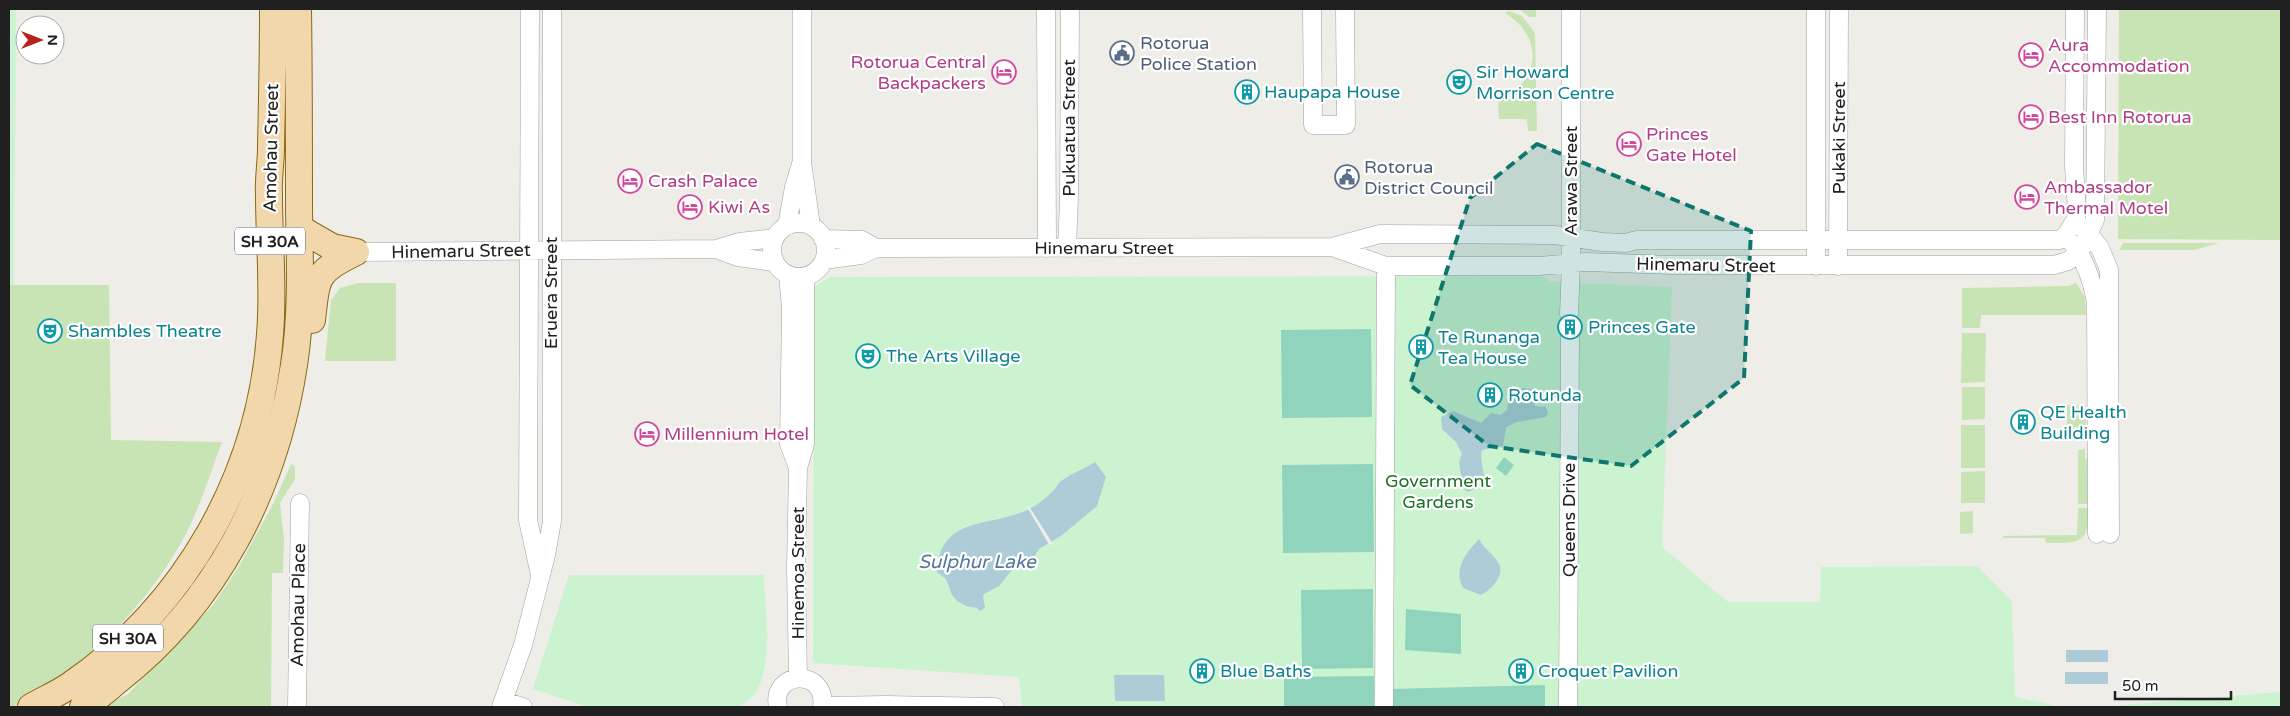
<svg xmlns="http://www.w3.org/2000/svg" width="2290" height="716" font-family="'Varela Round',sans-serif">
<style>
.grass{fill:#c8e3b4}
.park{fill:#cbf3d0}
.pitch{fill:#90d4be}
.water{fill:#aeccd7}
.pier{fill:#efede8}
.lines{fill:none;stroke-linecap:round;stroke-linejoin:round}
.street-casing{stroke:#a1a1a1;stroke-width:19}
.primary-casing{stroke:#896913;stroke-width:28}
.street{stroke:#fff;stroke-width:18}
.primary{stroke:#f1d7ab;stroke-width:26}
.marked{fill:#0f766e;fill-opacity:0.2;stroke:#0f766e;stroke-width:4;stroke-dasharray:10 6;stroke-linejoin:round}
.labels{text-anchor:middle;stroke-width:4.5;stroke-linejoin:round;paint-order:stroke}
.shield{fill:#fff;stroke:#636363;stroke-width:1}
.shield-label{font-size:16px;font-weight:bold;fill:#202020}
.service-label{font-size:18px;fill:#4e5e75;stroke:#fff;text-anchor:start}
.hotel-label{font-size:18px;fill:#b23c85;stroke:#fff;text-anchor:start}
.culture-label{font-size:18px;fill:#0d838f;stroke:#fff;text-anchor:start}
.street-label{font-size:18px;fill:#202020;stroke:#fff}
.park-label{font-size:18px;fill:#1a7226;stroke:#fff}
.water-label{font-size:19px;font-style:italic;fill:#54759d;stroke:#fff}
</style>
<rect width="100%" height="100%" fill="#efede8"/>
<!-- grass -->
<path class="grass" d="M1519,9H1536V17H1529Z
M2119,9H2281V240L2118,239Z
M1509,11L1522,16L1535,33L1537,131H1528L1527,119H1499L1498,99C1542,82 1544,37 1505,13Z
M2123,243H2219L2194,250H2120Z
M358,283H396V361H325L331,300L340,288Z
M2076,283L2085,297L2086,315H1981L1980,328H1962V288L2068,286Z
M9,285H109L111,440L222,442C212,468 204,495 192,521C162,589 81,678 12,707H9Z
M1962,333H1986L1985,382L1961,383Z
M1962,387H1985V419L1962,420Z
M2067,405H2086V427L2067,428Z
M1961,425H1985V468H1961Z
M2085,449V459H2089V504H2078V450Z
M291,464L295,466V479L280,503L284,539L283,573H272L271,707H104L128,694L213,605L238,568L273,504Z
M1985,471V503H1961V472Z
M2078,508H2089C2089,545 2079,543 2046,543L2045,538H2003V536L2077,535Z
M1973,511V533L1960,534V512Z"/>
<!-- park -->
<path class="park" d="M9,9H16L14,285L9,284Z
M1544,276L1551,282L1672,287L1662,547L1728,602H1820L1821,567L1977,566L2012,601L2015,697L2063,707H1022L1019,677L813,663L814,287L830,277Z
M569,575H764C765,609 774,662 756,692C753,698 744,703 739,707H588L533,689Z
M2281,692V707H2099Z"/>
<!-- pitch -->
<path class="pitch" d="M1371,329L1372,417L1282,418L1281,330Z
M1504,457L1514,465L1506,476L1496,468Z
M1373,464L1374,552L1283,553L1282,465Z
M1373,589V668L1302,669L1301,590Z
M1406,609L1461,614V654L1405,650Z
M1374,676V707H1284V677Z
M1545,685V707H1390V689Z"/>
<!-- water -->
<path class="water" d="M1523,388L1531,389L1535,406L1546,407L1548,414L1545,417L1517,422L1506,427L1503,446L1482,450C1479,463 1486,473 1484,485L1468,492L1462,487C1464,475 1455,466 1462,454L1456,442L1442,429L1441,417L1453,411L1481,423L1491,413L1501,415L1507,410L1510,396Z
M1095,462L1106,477L1097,506L1061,536L1039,549L1031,562L1011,571L999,586L984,594L983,597L985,608L980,611L977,608L966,606L957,601L952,595L946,579L937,572C940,512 996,529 1033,507C1040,503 1048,496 1054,490C1057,487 1058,483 1061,481C1071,474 1084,469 1095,462Z
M1479,539C1483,548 1494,554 1499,564C1505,576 1491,590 1481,595L1463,588C1453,568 1466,553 1479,539Z
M2066,650H2108V662H2066Z
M2065,672H2108V684H2065Z
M1114,675H1164L1165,701H1115Z"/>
<!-- pier -->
<path class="pier" d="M1029,506L1053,544L1050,546L1027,507Z"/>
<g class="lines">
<!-- street casing -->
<g class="street-casing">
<path id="street" d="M530,9L528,520L540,575
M802,9V162L811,226
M1046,9L1047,248
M1312,9L1313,125H1346L1345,9
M1816,9V266
M772 250a27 27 0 1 1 54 0a27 27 0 1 1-54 0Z
M787,226L794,187L801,164
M2083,227L2100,248L2109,270L2110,534
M823,239L862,240L876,248
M2073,244C2085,260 2092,281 2096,301L2097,534
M1332,247L1386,266H1539L1586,262L1672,265H2054L2068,261L2079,253L2095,220L2097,9
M1067,248L1069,198L1070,9
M716,249L738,257L774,262
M356,252L716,249L739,242L775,238
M824,260L861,255L876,248L1332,247L1380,234L1554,235L1602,242L1626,243L1637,240H2060L2066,235L2076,219L2077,210L2074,166L2075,9
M1838,266L1839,9
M788,275L791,309L789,444L798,468
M1569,314L1571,262V9
M798,678L796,568L798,468L805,444V277
M503,701L523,707
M822,706L886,705L995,707
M297,707L300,503
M501,707L523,645L546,555L552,521V9
M778,707C770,670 828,668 822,707
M1384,707L1386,266
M1568,707L1570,333"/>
</g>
<!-- primary casing -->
<g class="primary-casing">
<path id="primary" d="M299,228L332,247L356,252
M312,320C317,275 316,272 356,252
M31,707C43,700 57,694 69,686C186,606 260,475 270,334C274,288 269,241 269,195C268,179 271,163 271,147C272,101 273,55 273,9
M83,707C95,700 106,690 117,681C216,604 275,489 294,365C302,315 300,261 299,210C299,143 299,76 298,9"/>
</g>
<!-- street -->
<use href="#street" class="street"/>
<!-- primary -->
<use href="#primary" class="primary"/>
</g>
<!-- marked area -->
<path class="marked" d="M1537,144L1751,231L1744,378L1631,466L1489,446L1410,385L1470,198Z"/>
<!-- icons -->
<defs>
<g id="civic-ring" transform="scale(1.25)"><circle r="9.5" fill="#fff" stroke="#5c6f8a" stroke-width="1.5"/><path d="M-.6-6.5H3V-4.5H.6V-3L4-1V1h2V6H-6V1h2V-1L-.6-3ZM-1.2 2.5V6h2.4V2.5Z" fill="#5c6f8a"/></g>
<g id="hotel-ring" transform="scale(1.25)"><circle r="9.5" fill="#fff" stroke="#d1479c" stroke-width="1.5"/><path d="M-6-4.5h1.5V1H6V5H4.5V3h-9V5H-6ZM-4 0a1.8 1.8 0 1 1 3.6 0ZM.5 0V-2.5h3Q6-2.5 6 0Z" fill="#d1479c"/></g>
<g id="theatre-ring" transform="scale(1.25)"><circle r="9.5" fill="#fff" stroke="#0f9aa8" stroke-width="1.5"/><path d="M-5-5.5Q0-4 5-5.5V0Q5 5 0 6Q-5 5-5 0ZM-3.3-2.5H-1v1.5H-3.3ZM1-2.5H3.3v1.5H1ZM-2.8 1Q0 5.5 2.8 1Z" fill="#0f9aa8"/></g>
<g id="building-ring" transform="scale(1.25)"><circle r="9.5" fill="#fff" stroke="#0f9aa8" stroke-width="1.5"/><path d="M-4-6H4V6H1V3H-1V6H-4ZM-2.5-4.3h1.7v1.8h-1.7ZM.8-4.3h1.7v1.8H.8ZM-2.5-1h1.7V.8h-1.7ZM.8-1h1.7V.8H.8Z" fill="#0f9aa8"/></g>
</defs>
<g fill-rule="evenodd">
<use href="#civic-ring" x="1122" y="53"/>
<use href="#hotel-ring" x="2031" y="55"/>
<use href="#hotel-ring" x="1004" y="72"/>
<use href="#theatre-ring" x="1459" y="82"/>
<use href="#building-ring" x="1247" y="92"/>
<use href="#hotel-ring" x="2031" y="117"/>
<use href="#hotel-ring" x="1629" y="144"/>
<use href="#civic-ring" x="1347" y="177"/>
<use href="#hotel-ring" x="630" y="181"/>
<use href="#hotel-ring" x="2027" y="197"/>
<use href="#hotel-ring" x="690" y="207"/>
<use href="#building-ring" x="1570" y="327"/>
<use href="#theatre-ring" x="50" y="331"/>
<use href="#building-ring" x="1421" y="347"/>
<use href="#theatre-ring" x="868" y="356"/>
<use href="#building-ring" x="1490" y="395"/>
<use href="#building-ring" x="2023" y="422"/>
<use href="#hotel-ring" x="647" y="434"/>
<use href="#building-ring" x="1202" y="671"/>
<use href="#building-ring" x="1521" y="671"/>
</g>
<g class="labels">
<!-- shield labels -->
<g class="shield">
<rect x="235" y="227.5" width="70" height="27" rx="4"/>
<rect x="93" y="624.5" width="70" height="27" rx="4"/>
</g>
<g class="shield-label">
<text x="270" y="247">SH 30A</text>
<text x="128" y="644">SH 30A</text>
</g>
<!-- service labels -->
<g class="service-label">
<text x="1140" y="49">Rotorua<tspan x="1140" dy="21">Police Station</tspan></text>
<text x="1364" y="173">Rotorua<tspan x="1364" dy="21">District Council</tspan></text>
</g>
<!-- hotel labels -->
<g class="hotel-label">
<text x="2048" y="51">Aura<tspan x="2048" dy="21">Accommodation</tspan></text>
<text x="986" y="68" text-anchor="end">Rotorua Central<tspan x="986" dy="21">Backpackers</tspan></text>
<text x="2048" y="123">Best Inn Rotorua</text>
<text x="1646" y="140">Princes<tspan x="1646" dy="21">Gate Hotel</tspan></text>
<text x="648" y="187">Crash Palace</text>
<text x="2044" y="193">Ambassador<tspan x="2044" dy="21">Thermal Motel</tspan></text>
<text x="708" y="213">Kiwi As</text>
<text x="664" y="440">Millennium Hotel</text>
</g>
<!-- culture labels -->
<g class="culture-label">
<text x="1476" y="78">Sir Howard<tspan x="1476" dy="21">Morrison Centre</tspan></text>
<text x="1264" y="98">Haupapa House</text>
<text x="1588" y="333">Princes Gate</text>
<text x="68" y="337">Shambles Theatre</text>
<text x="1438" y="343">Te Runanga<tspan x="1438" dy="21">Tea House</tspan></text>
<text x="886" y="362">The Arts Village</text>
<text x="1508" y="401">Rotunda</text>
<text x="2040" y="418">QE Health<tspan x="2040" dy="21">Building</tspan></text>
<text x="1220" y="677">Blue Baths</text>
<text x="1538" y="677">Croquet Pavilion</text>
</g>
<!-- street labels -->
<g class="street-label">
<text transform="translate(1069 128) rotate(-90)" y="6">Pukuatua Street</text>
<text transform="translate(1839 138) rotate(-90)" y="6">Pukaki Street</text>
<text transform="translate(271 148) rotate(-89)" y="6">Amohau Street</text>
<text transform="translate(1571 181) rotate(-90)" y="6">Arawa Street</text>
<text x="1104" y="254">Hinemaru Street</text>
<text transform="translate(461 251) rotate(-1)" y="6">Hinemaru Street</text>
<text transform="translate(1706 265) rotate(1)" y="6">Hinemaru Street</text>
<text transform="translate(551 293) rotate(-90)" y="6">Eruera Street</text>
<text transform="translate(1569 520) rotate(-90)" y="6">Queens Drive</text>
<text transform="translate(798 573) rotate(-90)" y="6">Hinemoa Street</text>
<text transform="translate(298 605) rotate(-89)" y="6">Amohau Place</text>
</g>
<!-- park labels -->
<g class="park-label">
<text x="1438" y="487">Government<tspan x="1438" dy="21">Gardens</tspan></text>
</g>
<!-- water labels -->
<g class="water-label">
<text x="977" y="568">Sulphur Lake</text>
</g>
</g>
<!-- border -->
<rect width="2290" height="716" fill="none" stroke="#202020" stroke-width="20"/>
<!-- north arrow -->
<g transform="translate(40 40) rotate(90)"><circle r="24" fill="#ffffff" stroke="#a6a6a6"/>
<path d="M0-4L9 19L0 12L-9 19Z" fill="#b72219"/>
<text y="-8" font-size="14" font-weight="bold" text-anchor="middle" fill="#202020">N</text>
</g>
<!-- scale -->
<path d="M2115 691v8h116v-8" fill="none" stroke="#202020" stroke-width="2.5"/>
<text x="2122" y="691" font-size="15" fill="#202020" stroke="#ffffff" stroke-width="4" paint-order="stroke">50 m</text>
</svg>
